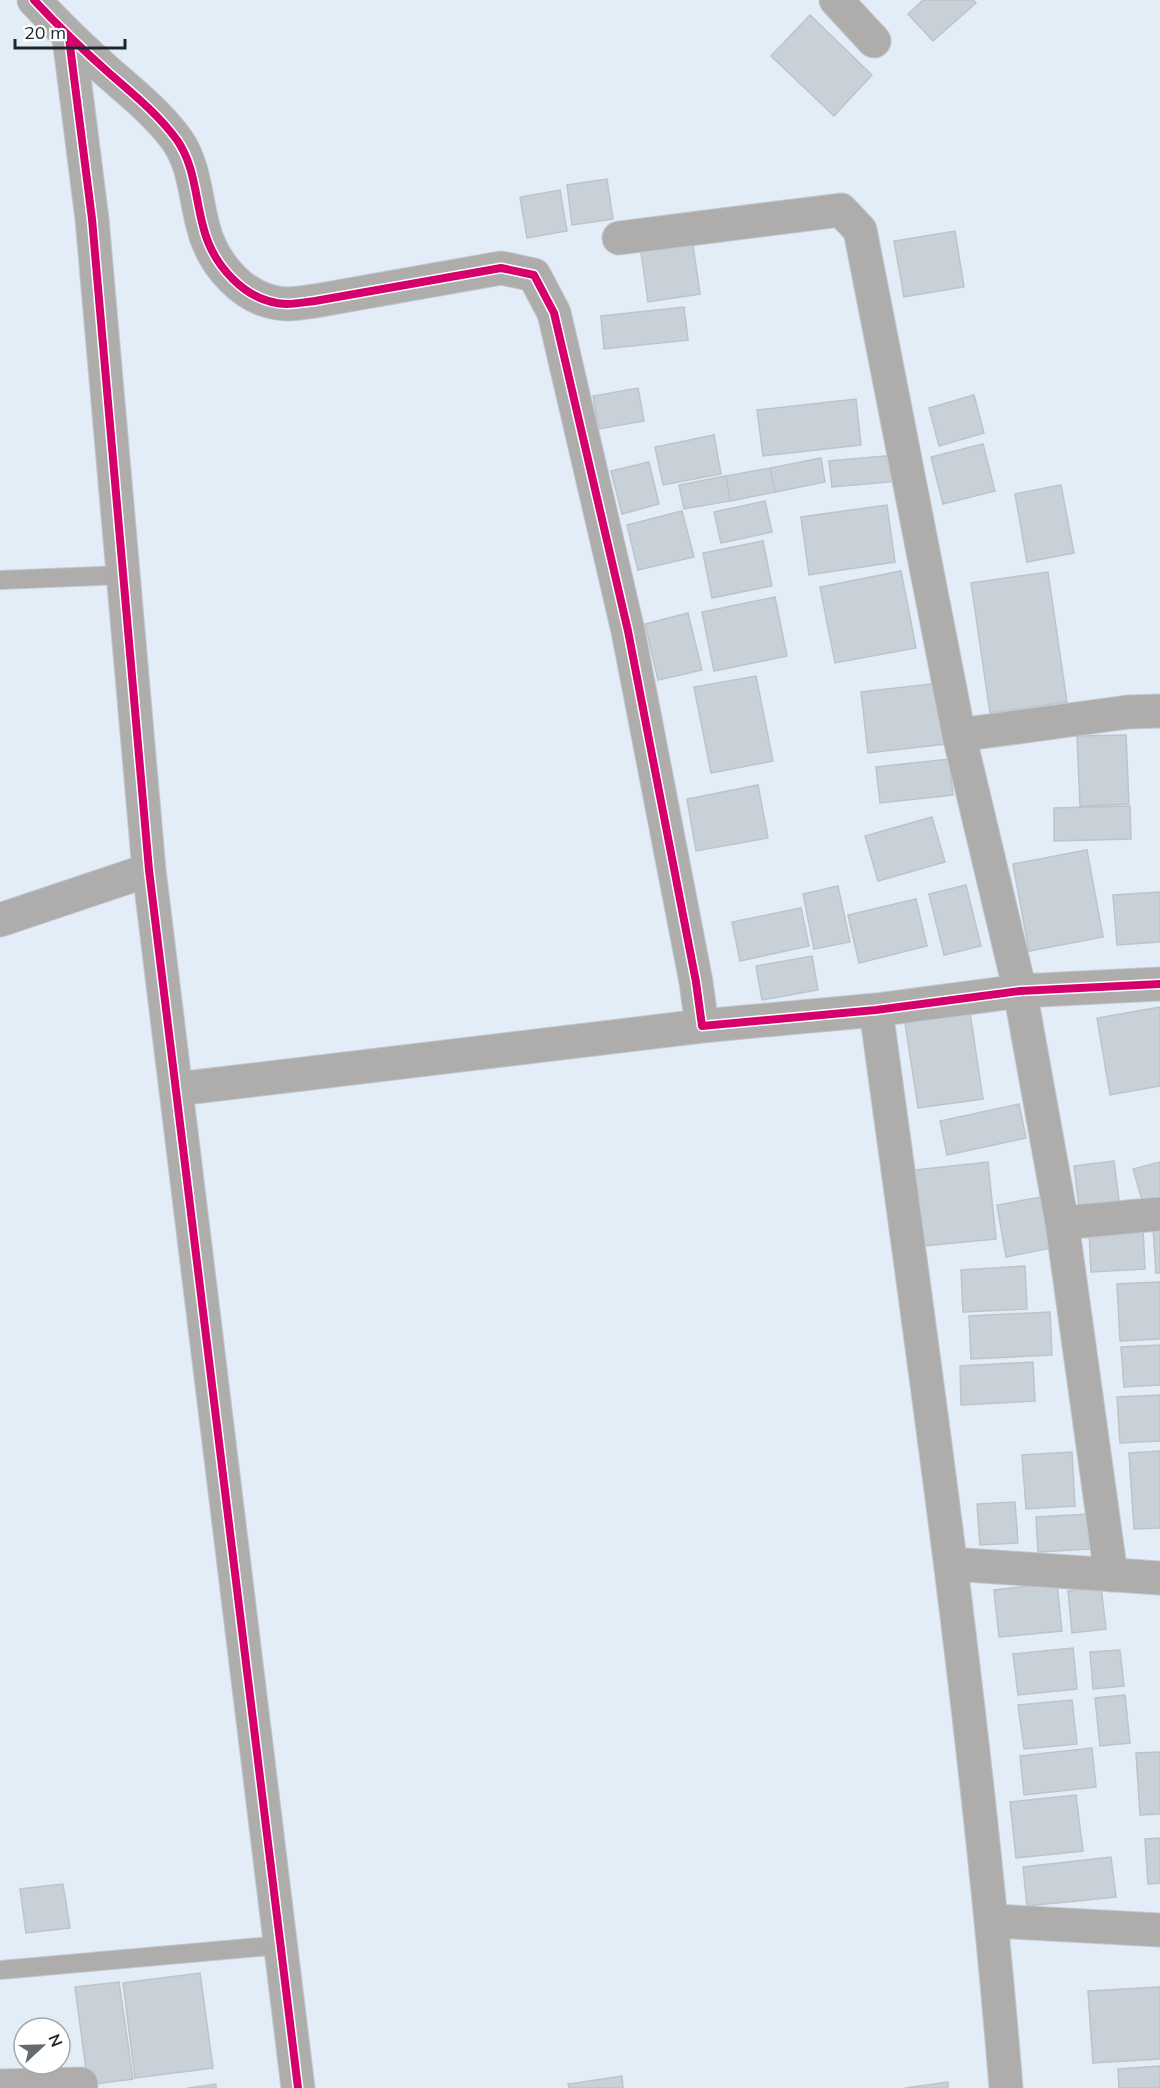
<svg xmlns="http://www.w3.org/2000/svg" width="1160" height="2088" font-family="Mulish,sans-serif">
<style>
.building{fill:#c9d1d8;stroke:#bcc4cb;stroke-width:1.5}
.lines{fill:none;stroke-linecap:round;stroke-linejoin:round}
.service-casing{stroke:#c1c9d1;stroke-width:20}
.minor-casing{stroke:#c1c9d1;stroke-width:35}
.service{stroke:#aeadac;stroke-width:18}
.minor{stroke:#aeadac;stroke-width:33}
.cycleway-casing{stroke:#fff;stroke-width:11}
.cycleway{stroke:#d6006c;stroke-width:8}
</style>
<rect width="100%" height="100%" fill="#e3edf7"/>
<!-- building -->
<path class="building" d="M923,0H973L976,3L933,41L908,14Z
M810,15L872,75L834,116L771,56Z
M607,179L613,219L572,225L567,185Z
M560,190L567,231L527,238L520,197Z
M955,231L964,287L904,297L894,241Z
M692,238L700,294L648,302L640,245Z
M684,307L688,340L604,349L601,316Z
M638,388L644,421L599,429L593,396Z
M974,395L984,433L939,446L929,408Z
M856,399L861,445L763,456L757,410Z
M714,435L721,474L663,485L655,447Z
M983,444L995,491L943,504L931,457Z
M896,455L899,481L832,487L829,461Z
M821,458L825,482L775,492L770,468Z
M649,462L659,504L622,514L611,471Z
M770,468L775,492L730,501L726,476Z
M726,476L730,501L684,509L679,485Z
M1061,485L1074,553L1027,562L1015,494Z
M765,501L772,532L721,543L714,512Z
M887,505L895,562L809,575L801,517Z
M682,511L694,557L638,570L627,525Z
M763,541L772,586L712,598L703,553Z
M901,571L916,648L835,663L820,587Z
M1048,572L1067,702L990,713L971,583Z
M775,597L787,656L714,671L702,612Z
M688,613L702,670L658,680L645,624Z
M756,676L773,761L711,773L694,687Z
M939,683L946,744L868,753L861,692Z
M1126,735L1129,804L1080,806L1077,736Z
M949,759L953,795L880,803L876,767Z
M758,785L768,838L696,851L687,799Z
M1130,806L1131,839L1054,841V808Z
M932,817L945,862L878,881L865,836Z
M1087,850L1103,937L1029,951L1013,864Z
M966,885L981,946L944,955L929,894Z
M838,886L850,942L814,949L803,894Z
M1160,892V942L1117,945L1113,895Z
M916,899L927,946L859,963L848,915Z
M801,908L809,946L740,961L732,922Z
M812,956L818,990L762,1000L756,966Z
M1160,1007V1086L1110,1095L1097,1018Z
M970,1013L983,1099L918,1108L905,1023Z
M1019,1104L1026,1138L947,1155L940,1121Z
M1114,1161L1119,1201L1079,1206L1074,1166Z
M988,1162L996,1239L923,1246L915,1170Z
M1160,1162V1205L1145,1210L1133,1169Z
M1041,1197L1051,1248L1006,1257L997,1205Z
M1153,1227H1160V1273H1156Z
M1143,1228L1145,1269L1091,1272L1089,1230Z
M1025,1266L1027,1309L963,1312L961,1270Z
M1160,1282V1339L1120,1341L1117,1284Z
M1050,1312L1052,1355L971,1359L969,1316Z
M1160,1345V1385L1124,1387L1121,1347Z
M1033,1362L1035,1401L961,1405L960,1366Z
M1160,1395V1441L1120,1443L1117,1397Z
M1160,1451V1528L1134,1529L1129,1453Z
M1072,1452L1075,1506L1026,1509L1022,1455Z
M1015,1502L1018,1543L980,1545L977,1504Z
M1088,1514L1089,1549L1038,1552L1036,1517Z
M1057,1583L1062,1631L999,1637L994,1590Z
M1101,1587L1106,1629L1072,1633L1068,1591Z
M1073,1648L1077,1689L1018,1695L1013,1654Z
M1120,1650L1124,1686L1093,1689L1090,1652Z
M1125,1695L1130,1743L1100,1746L1095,1698Z
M1072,1700L1077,1744L1024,1749L1018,1705Z
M1092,1748L1096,1787L1024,1795L1020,1756Z
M1160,1752V1814L1140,1815L1136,1753Z
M1076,1795L1083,1851L1016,1858L1010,1802Z
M1160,1838V1883L1148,1884L1145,1839Z
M1111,1857L1116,1897L1027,1906L1023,1867Z
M63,1884L70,1928L26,1933L20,1889Z
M200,1973L213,2068L135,2078L123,1983Z
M119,1982L133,2079L88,2085L75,1987Z
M1160,1987V2059L1093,2063L1088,1991Z
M1160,2066V2088H1119L1118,2069Z
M622,2076L623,2088H569L568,2084Z
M948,2082V2088H905Z
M216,2084V2088H188Z"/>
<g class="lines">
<!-- service casing -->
<g class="service-casing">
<path id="service" d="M0,580L123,575
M0,1970L282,1945"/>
</g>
<!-- minor casing -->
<g class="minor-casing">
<path id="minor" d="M34,0C58,26 83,50 109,73C133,94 158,114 177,140C195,166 195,197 203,226C212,264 245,303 287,304C296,304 306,302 315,301L501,268L534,275L554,313L628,631L696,982L702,1026L876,1010L1020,991L1160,984
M836,0L874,41
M69,38L92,219L149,870L298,2088
M619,238L841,210L860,230L959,735L1020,991L1062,1223L1111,1575
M959,735L1128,712L1160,711
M0,920L149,870
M876,1010C925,1369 977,1727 1006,2088
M177,1089L702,1026
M1062,1223L1160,1214
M951,1564L1160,1578
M993,1921L1160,1930
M0,2086L81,2084"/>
</g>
<!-- service -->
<use href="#service" class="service"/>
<!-- minor -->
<use href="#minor" class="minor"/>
<!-- cycleway casing -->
<g class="cycleway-casing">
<path id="cycleway" d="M34,0C58,26 83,50 109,73C133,94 158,114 177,140C195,166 195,197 203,226C212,264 245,303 287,304C296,304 306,302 315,301L501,268L534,275L554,313L628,631L696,982L702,1026L876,1010L1020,991L1160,984
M69,38L92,219L149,870L298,2088"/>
</g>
<!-- cycleway -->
<use href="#cycleway" class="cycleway"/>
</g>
<!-- north arrow -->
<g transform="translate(42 2046) rotate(68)"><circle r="28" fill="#ffffff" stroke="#a5a8aa" stroke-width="1.5"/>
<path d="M0-4.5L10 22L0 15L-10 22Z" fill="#636b72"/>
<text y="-9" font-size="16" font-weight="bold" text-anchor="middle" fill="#1e252b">N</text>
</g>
<!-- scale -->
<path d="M15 39v9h110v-9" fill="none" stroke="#1e252b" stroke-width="3"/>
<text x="24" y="39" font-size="18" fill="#1e252b" stroke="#ffffff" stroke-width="4.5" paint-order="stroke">20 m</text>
</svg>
